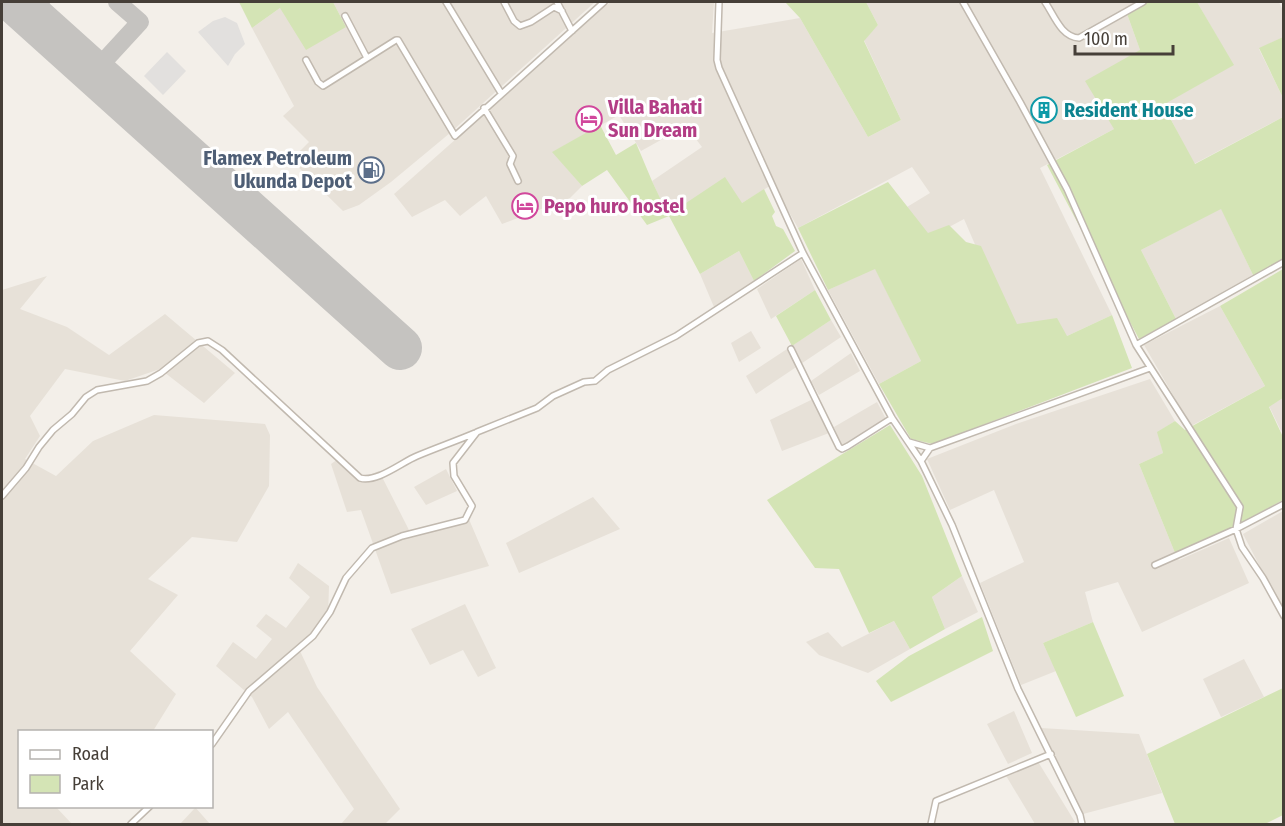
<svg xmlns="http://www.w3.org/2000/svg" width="1285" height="826" font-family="'Fira Sans Condensed',sans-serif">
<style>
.residential{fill:#e7e1d8}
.green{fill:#d4e4b5}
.parking{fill:#e2e0de}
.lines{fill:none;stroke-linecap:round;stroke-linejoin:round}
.taxiway{stroke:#c5c3c0;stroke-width:18}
.runway{stroke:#c5c3c0;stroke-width:44}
.minor-casing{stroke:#c1b9af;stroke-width:8}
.minor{stroke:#fff;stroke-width:5}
.labels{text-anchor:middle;stroke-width:6;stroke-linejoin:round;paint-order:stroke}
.hotel-label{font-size:20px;font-weight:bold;fill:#b23c85;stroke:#fff;text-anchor:start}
.culture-label{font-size:20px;font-weight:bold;fill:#0d838f;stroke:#fff;text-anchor:start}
.service-label{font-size:20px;font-weight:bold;fill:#4e5e75;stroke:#fff;text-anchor:end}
</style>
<rect width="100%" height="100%" fill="#f3efe9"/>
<!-- residential -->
<path class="residential" d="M333,2H595L450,133L391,182L359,205L343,211L291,160L309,142L283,116L294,106L252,28L280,8L346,27Z
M610,2H714L712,33L800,18L868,137L901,120L864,40L878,25L866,2H1142L1126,11L1140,50L1114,129L1040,168L1112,315L1067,336L962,351L999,300L964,219L923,241L907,207L930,193L912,167L798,228L773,184L742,203L668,216L652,181L702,147L686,126L641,151L619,115L553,152L582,186L570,198L502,224L486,196L460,216L445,200L412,217L394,194Z
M1197,2H1279L1283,11V37L1259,49L1283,98V117L1194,164L1163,104L1233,65Z
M1221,208L1254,277L1176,319L1141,250Z
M739,251L754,281L714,307L700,274Z
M801,259L815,290L771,319L757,289Z
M875,268L921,361L879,384L828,290Z
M47,276L20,309L67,327L109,355L165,314L235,373L204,403L160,369L125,381L65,369L30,416L40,436L25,459L56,476L93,441L154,415L265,424L270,435L269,486L237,542L192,537L148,579L178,595L130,651L176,694L153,731L20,732V806L56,807L72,824H2V290Z
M1220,306L1265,386L1191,426L1144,345Z
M831,320L841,337L756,394L746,376Z
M751,331L761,348L739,362L731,343Z
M851,353L860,371L819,395L811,381Z
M1150,379L1175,421L1158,432L1163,453L1139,464L1175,553L1179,560L1229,538L1249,583L1142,632L1118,582L1085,592L1093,622L1043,643L1056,671L1021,685L980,583L1024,562L994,490L950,510L927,459L1016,424Z
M1283,398V429L1281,431L1269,406Z
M813,399L829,433L782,451L770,420Z
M877,402L886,419L842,447L834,427Z
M341,457L364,477L379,471L411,534L468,517L489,566L391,594L361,510L347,512L331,464Z
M446,469L457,491L426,505L414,487Z
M593,497L620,529L519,573L506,543Z
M1283,511V608L1282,609L1243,534Z
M298,563L329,586L328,616L300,651L317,687L400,809L385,824H341L354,809L288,712L269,729L252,697L216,666L233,642L256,659L272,639L256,626L266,614L286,628L310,597L289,578Z
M962,576L978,612L945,629L932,597Z
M465,604L496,668L478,677L463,650L430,665L411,629Z
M894,621L910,649L868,673L819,655L806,642L828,632L842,647Z
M1244,659L1264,697L1221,717L1203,679Z
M1014,711L1032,753L1008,764L987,724Z
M1041,728L1139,734L1162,793L1083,814Z
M1037,760L1075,822L1069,824H1035L1005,774Z
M195,807L210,824H180L195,808Z"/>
<!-- green -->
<path class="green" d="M239,2H333L346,27L306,50L280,8L252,28Z
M785,2H866L878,25L864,41L901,120L868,137L800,18Z
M1142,2H1197L1234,65L1163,105L1195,164L1283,117V260L1254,277L1221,209L1141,250L1176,319L1139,339L1047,165L1114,129L1085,81L1140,50L1126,11Z
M1283,37V98L1259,48Z
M600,125L616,155L636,143L652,181L668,215L725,177L742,203L764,189L775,212L772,216L776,226L783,229L795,251L754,281L739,251L700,274L669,216L647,225L607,170L582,186L552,152Z
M888,182L928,233L949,225L966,242L981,246L1017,324L1057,318L1067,336L1112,315L1132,368L933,444L911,439L879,384L921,361L875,269L828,290L798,228Z
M1283,269V398L1269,407L1283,437V500L1224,532L1175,553L1139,464L1163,453L1157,432L1175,421L1185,430L1265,386L1220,306Z
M815,290L831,320L792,346L776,316Z
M890,425L922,476L962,576L932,597L945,629L910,649L894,621L869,633L839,569L815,568L767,500Z
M982,617L993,651L891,702L876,681L909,656Z
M1093,622L1124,696L1076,717L1043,643Z
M1283,688V815L1265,824H1175L1147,754Z"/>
<!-- parking -->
<path class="parking" d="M225,17L237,23L245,44L235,54L228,66L198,32L213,21Z
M167,52L186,71L163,95L144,76Z"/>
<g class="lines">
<!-- taxiway -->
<path class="taxiway" d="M29,14L41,2
M94,72L140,22L117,2"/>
<!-- runway -->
<path class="runway" d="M15,2L400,348"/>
<!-- minor casing -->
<g class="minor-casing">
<path id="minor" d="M446,2L501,93
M504,2L514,21L520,26L531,22L554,7L562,11
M557,2L572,31
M719,2L717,60L719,68L803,253L892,418L921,461
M963,2L1020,102L1067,189L1136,345L1240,507L1236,529L1242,547L1263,578L1284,616
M1045,2C1054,15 1061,37 1079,38L1143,2
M345,16L367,58
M306,60L318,82L323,86L396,40H398L455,136L604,2
M484,108L513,156L510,164L518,181
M1136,345L1284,262
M791,349L839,447L842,449L848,446L892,418
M909,442L930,448
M2,496L26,468L39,447L53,430L72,414L86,397L97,390L147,381L161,373L198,343L208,341L222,350L360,478C377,483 402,462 417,456C436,448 456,441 475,433
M1155,565L1236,529L1284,504
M212,744L249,691L313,636L330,612L346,578L372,548L402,536L465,520L472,506L454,476L453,463L477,432L537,408L553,396L584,382L595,381L608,370L676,336L803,253
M131,824L150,806
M931,824L936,801L1051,754
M1082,824L1080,815L1018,689L952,525L921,461L930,448L1150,368"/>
</g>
<!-- minor -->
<use href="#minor" class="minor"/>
</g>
<!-- icons -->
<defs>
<g id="building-ring" transform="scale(1.35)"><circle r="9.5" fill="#fff" stroke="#0f9aa8" stroke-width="1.5"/><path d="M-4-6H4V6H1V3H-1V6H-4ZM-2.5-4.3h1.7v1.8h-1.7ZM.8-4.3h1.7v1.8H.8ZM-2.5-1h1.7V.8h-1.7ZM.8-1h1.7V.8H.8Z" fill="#0f9aa8"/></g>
<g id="hotel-ring" transform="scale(1.35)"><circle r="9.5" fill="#fff" stroke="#d1479c" stroke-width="1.5"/><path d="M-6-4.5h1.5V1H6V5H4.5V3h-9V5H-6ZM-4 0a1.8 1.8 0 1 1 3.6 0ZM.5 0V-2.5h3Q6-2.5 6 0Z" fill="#d1479c"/></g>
<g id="fuel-ring" transform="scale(1.35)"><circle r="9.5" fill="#fff" stroke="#5c6f8a" stroke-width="1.5"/><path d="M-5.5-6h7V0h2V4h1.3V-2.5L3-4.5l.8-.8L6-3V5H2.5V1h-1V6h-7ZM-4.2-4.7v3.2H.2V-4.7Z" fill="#5c6f8a"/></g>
</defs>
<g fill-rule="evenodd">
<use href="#building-ring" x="1044" y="110"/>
<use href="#hotel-ring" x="589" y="119"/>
<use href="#fuel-ring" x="371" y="170"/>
<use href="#hotel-ring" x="525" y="206"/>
</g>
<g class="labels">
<!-- hotel labels -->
<g class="hotel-label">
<text x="608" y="114">Villa Bahati<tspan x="608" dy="23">Sun Dream</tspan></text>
<text x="544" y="213">Pepo huro hostel</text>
</g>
<!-- culture labels -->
<g class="culture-label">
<text x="1064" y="117">Resident House</text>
</g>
<!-- service labels -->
<g class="service-label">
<text x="352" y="165">Flamex Petroleum<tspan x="352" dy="23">Ukunda Depot</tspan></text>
</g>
</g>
<!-- border -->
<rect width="1285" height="826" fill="none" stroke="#463f38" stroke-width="6"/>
<!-- legend -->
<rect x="18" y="730" width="195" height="78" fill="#ffffff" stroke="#b5b2af" stroke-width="1.5"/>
<rect x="30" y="750" width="30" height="9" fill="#ffffff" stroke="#b5b2af" stroke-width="1.5"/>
<text x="72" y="760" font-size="18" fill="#463f38">Road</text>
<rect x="30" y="775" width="30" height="18" fill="#d4e4b5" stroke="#b5b2af" stroke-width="1.5"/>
<text x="72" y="790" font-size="18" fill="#463f38">Park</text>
<!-- scale -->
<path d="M1075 45v9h98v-9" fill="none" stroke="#463f38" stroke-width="3"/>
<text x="1084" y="45" font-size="18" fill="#463f38" stroke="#ffffff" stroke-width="4.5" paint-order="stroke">100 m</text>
</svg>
